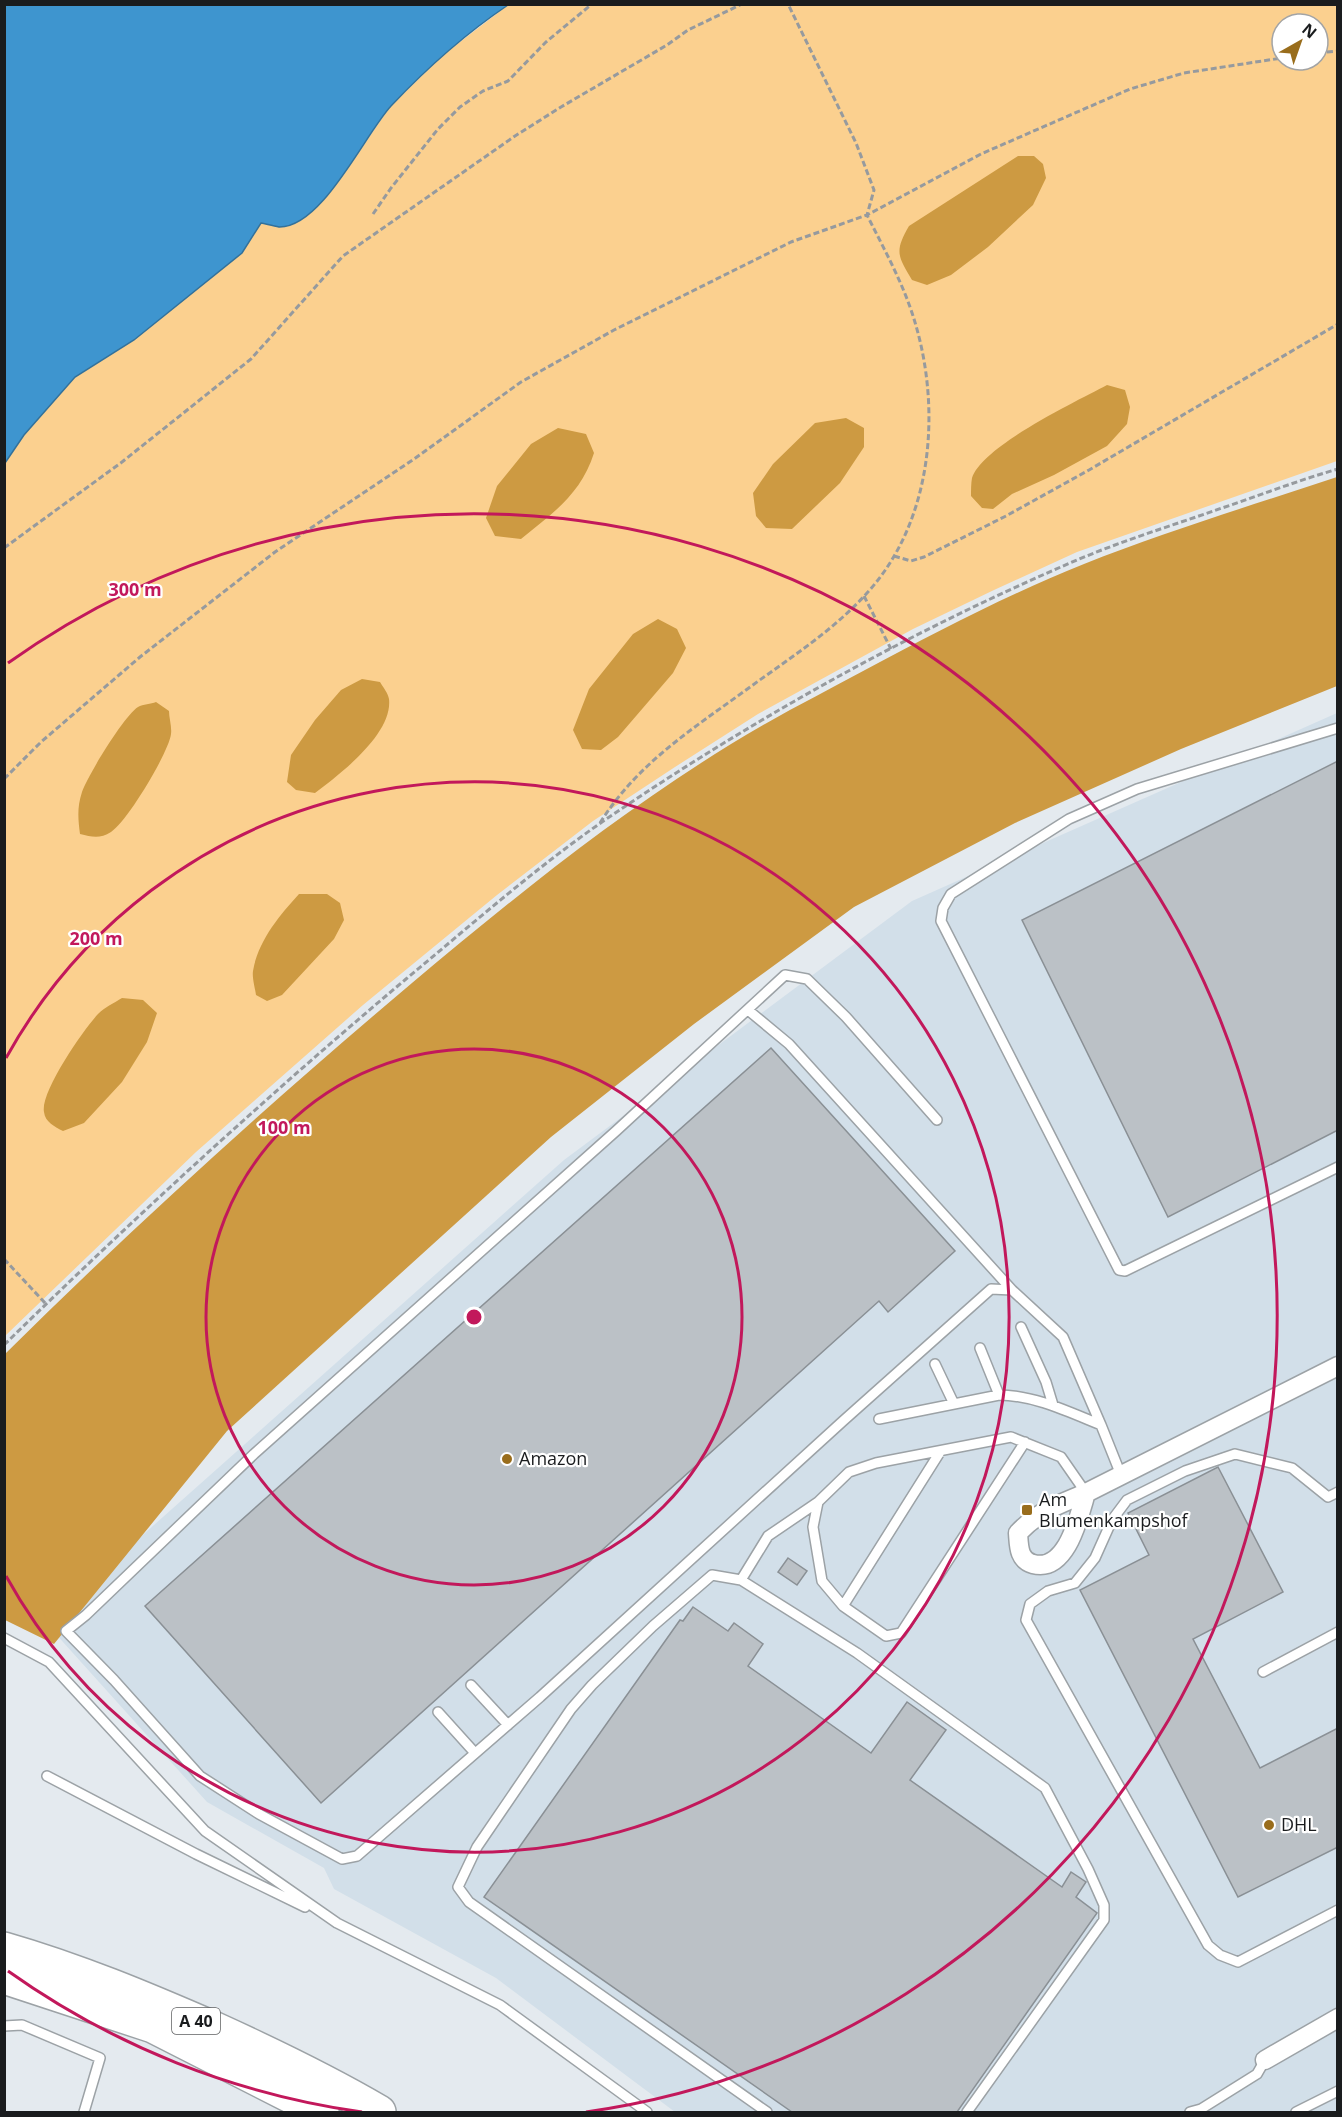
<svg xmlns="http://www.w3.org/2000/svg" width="1342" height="2117" font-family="'Open Sans',sans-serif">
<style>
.built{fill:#d2dfe9}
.green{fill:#fbd08f;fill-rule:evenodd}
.forest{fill:#cd9a42}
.water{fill:#3e95cf;stroke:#33719a;stroke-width:1.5}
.building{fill:#bbc1c6;stroke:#8a9095;stroke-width:1.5}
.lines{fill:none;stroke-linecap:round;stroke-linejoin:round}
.lane-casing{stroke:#9ca2a6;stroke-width:12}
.street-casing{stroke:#9ca2a6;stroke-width:21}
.highway-casing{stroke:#9ca2a6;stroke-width:36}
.path{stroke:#969a9e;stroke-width:3;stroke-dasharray:6 3;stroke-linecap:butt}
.lane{stroke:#fff;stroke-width:9}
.street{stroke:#fff;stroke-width:18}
.highway{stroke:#fff;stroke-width:33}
.ring{fill:none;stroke:#c2185b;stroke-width:3}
.poi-dot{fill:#996d1c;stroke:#fff;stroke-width:2}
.labels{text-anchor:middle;stroke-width:4.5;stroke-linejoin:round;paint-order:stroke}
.shield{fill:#fff;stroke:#5f6062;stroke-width:1.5}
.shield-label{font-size:16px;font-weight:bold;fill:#1a1c1e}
.poi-label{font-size:18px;fill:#1a1c1e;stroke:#fff;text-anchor:start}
.centre{fill:#c2185b;stroke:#fff;stroke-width:3}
.ring-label{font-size:18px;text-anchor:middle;font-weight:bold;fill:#c2185b;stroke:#fff;stroke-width:4.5;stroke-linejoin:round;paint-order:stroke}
</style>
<rect width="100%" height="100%" fill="#e4eaef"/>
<!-- built -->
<path class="built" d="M1337,713V2112H675L496,1978L334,1889L324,1868L207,1802L45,1622L564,1160L912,901Z"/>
<!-- green -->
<path class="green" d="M508,5H1337V461L1077,552L994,590L913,629L758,714L675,767L593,821L497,895L363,1005L196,1152L5,1336V463L24,435L75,377L134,340L242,253L261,222L280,227L344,174L389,108L443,55ZM1282,24H1318V60H1282Z"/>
<!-- forest -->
<path class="forest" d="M1018,156H1034L1043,164L1046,178L1033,205L988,247L951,275L927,285L912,280C898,256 894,252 909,226Z
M1107,385L1125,390L1130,407L1127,424L1107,446L1054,475L1012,494L993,509L982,508L971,496C971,491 971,483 972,478C982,446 1077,401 1107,385Z
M846,418L864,428V447L840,483L792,529L766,528L756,516L753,493L773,464L815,423Z
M558,428L586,434L594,453C581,494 553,513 521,539L495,536L486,518L497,486L531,444Z
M1337,477V686L1181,749L1015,823L854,907L694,1024L551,1137L227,1431L54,1644L5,1620L4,1355C135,1225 271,1102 412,983C524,889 638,797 765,724C798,705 832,688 865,670C936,632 1009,594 1084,564C1167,531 1253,505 1337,477Z
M658,619L677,629L686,648L673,673L618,737L601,750L582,749L573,730L589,689L633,634Z
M362,679L380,682C383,687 388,693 389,699C393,734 340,774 315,793L296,790L287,782L291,755L315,720L341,690Z
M156,702L169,711C169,718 172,727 171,734C169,752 127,822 111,832C100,839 92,837 80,834C78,819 77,807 82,792C88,775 124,716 138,707C143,704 151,704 156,702Z
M299,894H327L340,903L344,920L334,939L282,995L267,1001L256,995C255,988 252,978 253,971C258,941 279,916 299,894Z
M122,998L143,1000L157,1013L147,1042L122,1082L84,1123L63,1131C55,1127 45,1122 44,1112C40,1092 84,1029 98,1014C105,1007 114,1003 122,998Z"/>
<!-- water -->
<path class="water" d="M5,4H508V5C465,34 426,69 391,106C365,134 322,228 279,227C273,226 266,224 261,223L242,253L134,340L75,377L24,435L5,463Z"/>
<!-- building -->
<path class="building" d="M1338,761V1130L1168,1217L1022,920Z
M771,1048L955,1251L888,1312L879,1301L321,1803L145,1606Z
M1218,1467L1283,1592L1193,1639L1260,1768L1338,1728V1847L1238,1897L1080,1590L1149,1555L1128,1513Z
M788,1558L807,1571L797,1585L778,1572Z
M693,1607L728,1631L734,1623L763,1644L748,1666L871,1753L907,1702L946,1730L910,1780L1062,1887L1071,1872L1086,1882L1076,1897L1097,1913L957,2112H792L484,1897L680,1620L683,1621Z"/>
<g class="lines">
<!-- lane casing -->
<g class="lane-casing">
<path id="lane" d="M1338,728L1137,789L1069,819L951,894L943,908L941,921L1119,1270L1125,1271L1338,1167
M748,1010L789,1044L1012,1290
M937,1120L846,1017L807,979L785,975L616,1131L254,1454L86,1615L66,1631L114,1680L200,1776L259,1814L342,1859L357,1856L540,1697L843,1421L991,1289L1012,1290L1063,1337L1101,1425
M1021,1327L1046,1382L1053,1405
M980,1348L999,1395
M935,1364L954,1404
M879,1419L999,1395C1034,1395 1069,1412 1101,1425L1121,1475
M1025,1442L901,1633L886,1636L843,1606L822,1581L813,1527L818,1502L849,1472L876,1463L1011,1437L1061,1457L1086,1493
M1338,1492L1328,1497L1292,1468L1235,1454L1185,1471L1127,1500L1112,1520L1095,1558L1075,1583L1048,1591L1030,1604L1026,1620L1208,1945L1220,1955L1238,1962L1338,1910
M741,1580L768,1536L818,1502
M843,1606L940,1452
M4,1638L49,1662L205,1831L337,1923L500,2005L647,2112
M1263,1672L1338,1632
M471,1685L508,1725
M438,1712L475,1753
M47,1776L196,1854L305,1907
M4,2026L22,2025L100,2058L84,2112
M767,2112L469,1902L458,1887L477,1847L571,1709L592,1685L653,1626L712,1575L741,1580L857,1653L1045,1788L1088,1869L1104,1905V1920L967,2112
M1190,2112L1201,2109L1257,2074L1265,2060
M1296,2112L1338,2091"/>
</g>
<!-- street casing -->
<g class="street-casing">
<path id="street" d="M1086,1493C1079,1516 1067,1573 1033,1564C1018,1560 1019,1545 1018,1533C1040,1510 1058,1505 1086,1493L1338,1366
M1265,2060L1338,2018"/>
</g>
<!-- highway casing -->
<g class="highway-casing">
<path id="highway" d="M4,1949C77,1970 146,1999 215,2029C270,2054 326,2081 379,2112
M4,1977L153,2026L322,2112"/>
</g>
<!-- path -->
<path class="path" d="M1318,53L1338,51
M373,214L391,188L438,129L460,107L483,91L508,81L546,42L592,4
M4,548L122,462L251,359L343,256L515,136L561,107L667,45L688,30L742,4
M894,556L911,561L924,557L1006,516L1089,470L1338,324
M864,596L891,649
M4,779L41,742L140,657L275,552L414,459L521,382L614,330L791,242L867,215L981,154L1130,89L1184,73L1282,58
M600,823C637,764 691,730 746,690C788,659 832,632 867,593C933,521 942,409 914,319C903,283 884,249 867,215L874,190L856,143L788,4
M4,1259L46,1304
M4,1345C134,1218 267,1096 406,979C470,926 533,870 602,822C751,720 911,631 1077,560C1124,540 1174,525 1222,508C1261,495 1299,480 1338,469"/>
<!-- lane -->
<use href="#lane" class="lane"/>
<!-- street -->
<use href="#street" class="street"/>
<!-- highway -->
<use href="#highway" class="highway"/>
</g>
<!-- distance rings -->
<g class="ring">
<circle cx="474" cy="1317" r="268"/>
<path d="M6 1058A535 535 0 1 1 6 1576"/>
<path d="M362 2112A803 803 0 0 1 8 1971M8 663A803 803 0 1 1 586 2112"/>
</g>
<!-- markers -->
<g class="poi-dot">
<circle cx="507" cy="1459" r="6"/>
<rect x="1021" y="1504" width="12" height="12" rx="3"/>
<circle cx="1269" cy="1825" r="6"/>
</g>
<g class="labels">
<!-- shield labels -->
<rect class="shield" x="172" y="2008" width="48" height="26" rx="4.5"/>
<g class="shield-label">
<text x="196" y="2027">A 40</text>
</g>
<!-- poi labels -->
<g class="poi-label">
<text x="519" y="1465">Amazon</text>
<text x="1039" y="1506">Am<tspan x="1039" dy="21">Blumenkampshof</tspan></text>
<text x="1281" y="1831">DHL</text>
</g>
</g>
<circle cx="474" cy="1317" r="9" class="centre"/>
<g class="ring-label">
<text x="135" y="596">300 m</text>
<text x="96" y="945">200 m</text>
<text x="284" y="1134">100 m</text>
</g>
<!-- border -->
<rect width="1342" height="2117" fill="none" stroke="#1a1c1e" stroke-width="12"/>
<!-- north arrow -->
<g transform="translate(1300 42) rotate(40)"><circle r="28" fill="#ffffff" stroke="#a3a4a5" stroke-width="1.5"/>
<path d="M0-4.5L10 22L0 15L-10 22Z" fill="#996d1c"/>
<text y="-9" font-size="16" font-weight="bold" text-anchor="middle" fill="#1a1c1e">N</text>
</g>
</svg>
